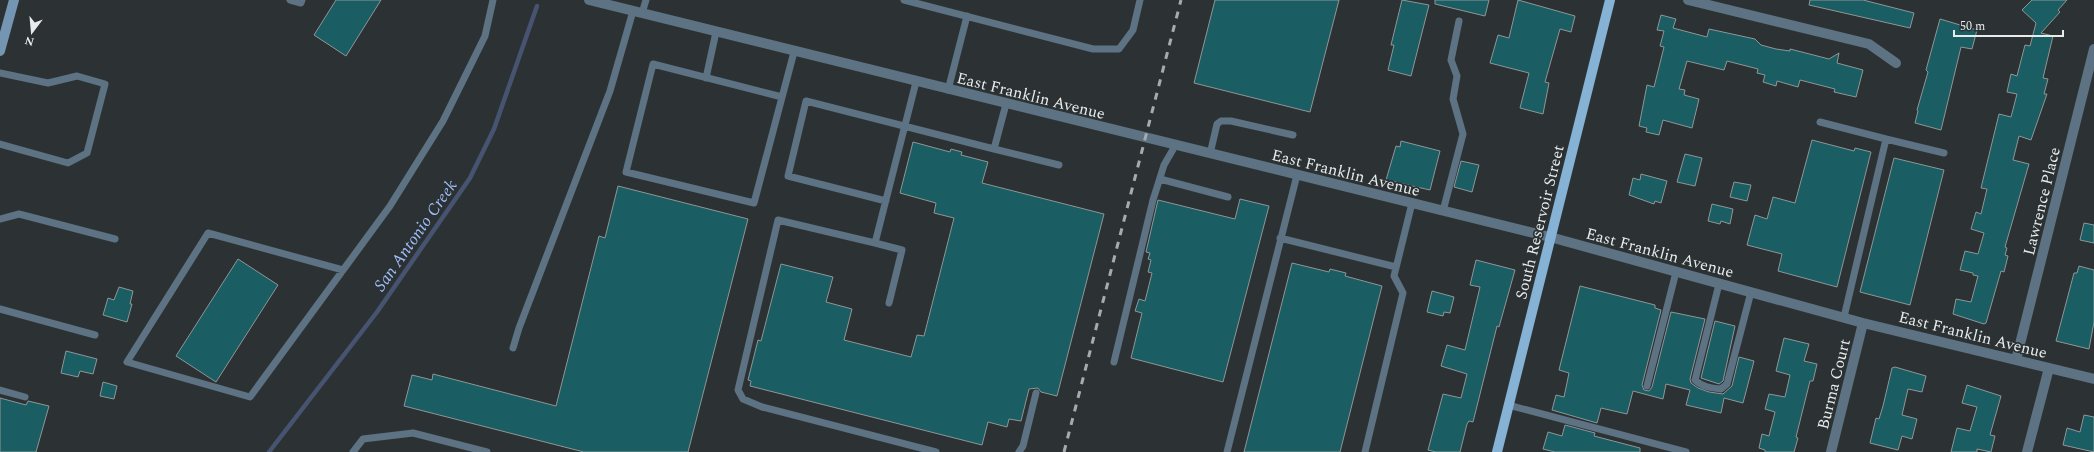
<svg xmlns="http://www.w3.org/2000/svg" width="2094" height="452" font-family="Spectral,serif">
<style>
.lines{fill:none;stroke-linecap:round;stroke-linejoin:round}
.stream{stroke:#475471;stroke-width:4.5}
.building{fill:#1a5d63;stroke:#8f9697}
.lane{stroke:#5d7283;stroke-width:7}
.street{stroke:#5d7283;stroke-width:10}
.secondary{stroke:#7496b2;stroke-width:10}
.primary{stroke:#86b2d6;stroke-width:10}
.rail{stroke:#a6abac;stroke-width:3;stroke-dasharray:7 7;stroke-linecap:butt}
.labels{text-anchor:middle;stroke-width:3.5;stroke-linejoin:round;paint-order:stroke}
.street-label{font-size:16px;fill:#e7ebec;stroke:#2c3234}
.water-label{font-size:17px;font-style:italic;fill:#a0bffa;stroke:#2c3234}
</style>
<rect width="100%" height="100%" fill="#2c3234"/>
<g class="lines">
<!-- stream -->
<path class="stream" d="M269,452L377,312L470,178L494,129L537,6"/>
</g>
<!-- building -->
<path class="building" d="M336,0H381L346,56L314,35Z
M1215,0H1339L1310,112L1194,83Z
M1402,0L1429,5L1411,76L1388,70L1394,45H1391Z
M1435,0H1489L1485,16L1435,4Z
M1518,0L1575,16L1571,32L1560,29L1545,82L1549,83L1543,114L1520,108L1529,73L1490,63L1498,35L1509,38Z
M1810,0H1863L1914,13L1910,28L1809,5Z
M2032,0H2067L2058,10L2060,12L2041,33L2053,36L2043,78L2048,79L2044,94H2047L2031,140L2019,136L2013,160L2029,164L2005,247L2007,248L2005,255L2008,256L2004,272L2001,271L1986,323L1984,324L1953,314L1956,299L1971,302L1978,276L1973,275V273L1960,270L1965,251L1978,254L1984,233L1971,229L1976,212L1981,214L1987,189L1981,188L1999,114L2011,117L2017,94L2007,92L2011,74L2017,76L2025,45L2030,46L2036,23L2022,10Z
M1661,15L1676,19L1673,28L1707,37L1709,29L1755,39L1761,45L1776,49L1790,51V49L1829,59L1839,53L1837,63L1863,70L1856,97L1834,92L1835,89L1800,80L1798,87L1777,81L1776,86L1763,82L1765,75L1757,73L1758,69L1727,61L1724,70L1687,61L1679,89L1685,90L1684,95L1699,99L1692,128L1663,120L1659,135L1646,132L1647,128L1639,126L1647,85L1654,87L1664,47L1660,46L1664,31L1657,30Z
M1940,19L1977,30L1972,49L1961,47L1941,130L1915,123L1918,111L1917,110L1928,72L1926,70Z
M1812,140L1854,151L1855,148L1871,152L1837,287L1778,271L1782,254L1747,245L1755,215L1767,219L1773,197L1795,203Z
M1401,141L1440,151L1430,190L1386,180L1396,146L1400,147Z
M913,142L950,152L951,149L962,152L961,155L988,162L982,183L1104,214L1057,396L1041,392L1038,388L1029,389L1021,421L1009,419L1007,427L988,422L982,445L750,386L751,381L748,380L758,340L761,341L781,264L833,277L826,302L852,309L844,340L911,357L917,335L924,336L954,218L934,213L936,203L900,193Z
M1685,154L1702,158L1695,186L1677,182Z
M1894,158L1944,170L1910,305L1860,292Z
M1461,161L1479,165L1472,192L1454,187Z
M1641,174L1667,181L1661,203L1655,201L1654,204L1629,195L1633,178L1640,180Z
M1734,182L1751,185L1747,201L1730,197Z
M618,186L748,219L688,452H584L404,406L412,375L432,380L433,374L556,406L599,236L605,238Z
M1240,199L1269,206L1223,382L1131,358L1142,313L1135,311L1139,299L1145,301L1152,273L1148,272L1151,260L1148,259L1150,253L1146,252L1158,200L1235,219Z
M1712,204L1733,209L1730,224L1721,221L1720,224L1708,221Z
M2084,223L2094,225V243L2080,240Z
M238,259L278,285L216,382L176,356Z
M1476,260L1515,270L1499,327L1497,326L1473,422L1469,421L1467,424L1460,452H1436L1428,450L1443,394L1461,398L1467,374L1441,366L1447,345L1465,350L1480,287L1470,285Z
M1292,263L1329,272L1330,269L1346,273L1345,276L1382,286L1340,452H1244Z
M2079,266L2094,270V322L2089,349L2056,341L2074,273H2077Z
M1580,286L1655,305V308L1661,310L1642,385L1644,390L1649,391L1652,387L1671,312L1705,319L1690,379L1691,383L1698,388L1709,392L1723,394L1732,386L1739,357L1754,361L1743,403L1724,398L1721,413L1686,405L1690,390L1666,384L1663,399L1633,391L1627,414L1601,408L1597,423L1552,410L1556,395L1564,397L1569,373L1559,370Z
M119,287L133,291L130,304H132L127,322L103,315L108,298L114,300Z
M1432,291L1454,297L1450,313L1444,312L1443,316L1427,312Z
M1715,321L1735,326L1723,381L1719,384L1701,378Z
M1784,338L1809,344L1804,361L1817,364L1813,381H1810L1796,437L1798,438L1794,452H1765V450L1759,448L1762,434L1769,436L1775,412L1765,409L1769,394L1785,397L1790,375L1776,371Z
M66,351L97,359L93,374L80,371L78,377L61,373Z
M1895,367L1926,376L1922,392L1908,389L1902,415L1917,419L1912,439L1902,436L1898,450L1870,443L1876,418L1879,419L1883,406L1892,368Z
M103,382L117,386L114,399L100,396Z
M1967,385L2001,396L1990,435L1995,436L1991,452L1977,449V452H1951L1957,428L1970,431L1977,407L1962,403Z
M0,398L26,405L28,401L49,406L36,452H0Z
M2084,415L2094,417V452L2063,445L2067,428L2080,432Z
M1565,425L1595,433L1594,436L1640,448V452H1555L1543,449L1548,432L1562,436Z"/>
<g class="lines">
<!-- lane -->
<path class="lane" d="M290,0L301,3L302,0
M904,0L1093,49H1119L1133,30L1140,0
M642,13L646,0
M0,73L48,83L77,76L105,84L87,153L68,163L0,144
M706,78L716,32
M948,90L967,16
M782,97L653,64L626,172L754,203L794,52
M1820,122L1886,139L1844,317
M1886,139L1944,153
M994,149L1059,165
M1210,154L1217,124L1221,121H1231L1293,135
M1160,179L1228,197
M886,201L788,176L806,101L994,149L1006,104
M1443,211L1463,134L1453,99L1457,76L1451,60L1459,21
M0,219L19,214L115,239
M1280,238L1396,267
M875,243L778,220L738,390L743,399L762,407L936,452
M343,270L208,233L127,362L250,397L390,206L443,121L485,36L493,0
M1719,284L1695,380C1702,387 1711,388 1721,389L1727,384L1751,292
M889,303L902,250L875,243L916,82
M0,309L95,335
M513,348L519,328L610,91L633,11
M1114,362L1153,200L1164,165L1175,146
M1647,386L1676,272
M0,390L25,397
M1508,405L1686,452
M353,452L363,439L413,433L487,452
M1019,452L1023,446L1036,393
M1227,452L1297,175
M1365,452L1403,293L1394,276L1412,203"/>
<!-- street -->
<path class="street" d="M589,0L1550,237L1863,323L2094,379
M1688,0L1869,44L1896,63
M2016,360L2094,49
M1831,452L1863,323
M2027,452L2049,368"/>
<!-- secondary -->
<path class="secondary" d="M0,51L14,0"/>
<!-- primary -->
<path class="primary" d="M1497,452L1610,0"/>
<!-- rail -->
<path class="rail" d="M1064,452L1181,0"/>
</g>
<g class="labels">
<!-- street labels -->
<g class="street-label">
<text transform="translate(1031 95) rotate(14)" y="6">East Franklin Avenue</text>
<text transform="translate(1346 172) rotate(14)" y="6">East Franklin Avenue</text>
<text transform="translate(2041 201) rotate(-76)" y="6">Lawrence Place</text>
<text transform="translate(1539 222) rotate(-76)" y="6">South Reservoir Street</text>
<text transform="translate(1660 252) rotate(15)" y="6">East Franklin Avenue</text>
<text transform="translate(1973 334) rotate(14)" y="6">East Franklin Avenue</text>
<text transform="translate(1833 384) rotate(-76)" y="6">Burma Court</text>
</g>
<!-- water labels -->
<g class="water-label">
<text transform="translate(415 235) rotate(-55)" y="6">San Antonio Creek</text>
</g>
</g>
<!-- north arrow -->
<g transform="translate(32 32) rotate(196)" stroke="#2c3234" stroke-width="3" paint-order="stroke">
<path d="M0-3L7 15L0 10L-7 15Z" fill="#e7ebec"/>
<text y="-6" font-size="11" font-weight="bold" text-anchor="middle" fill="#e7ebec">N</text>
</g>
<!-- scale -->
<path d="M1954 30v6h109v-6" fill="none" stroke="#e7ebec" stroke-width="2"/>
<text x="1960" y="30" font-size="12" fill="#e7ebec" stroke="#2c3234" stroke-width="3" paint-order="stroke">50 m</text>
</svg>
